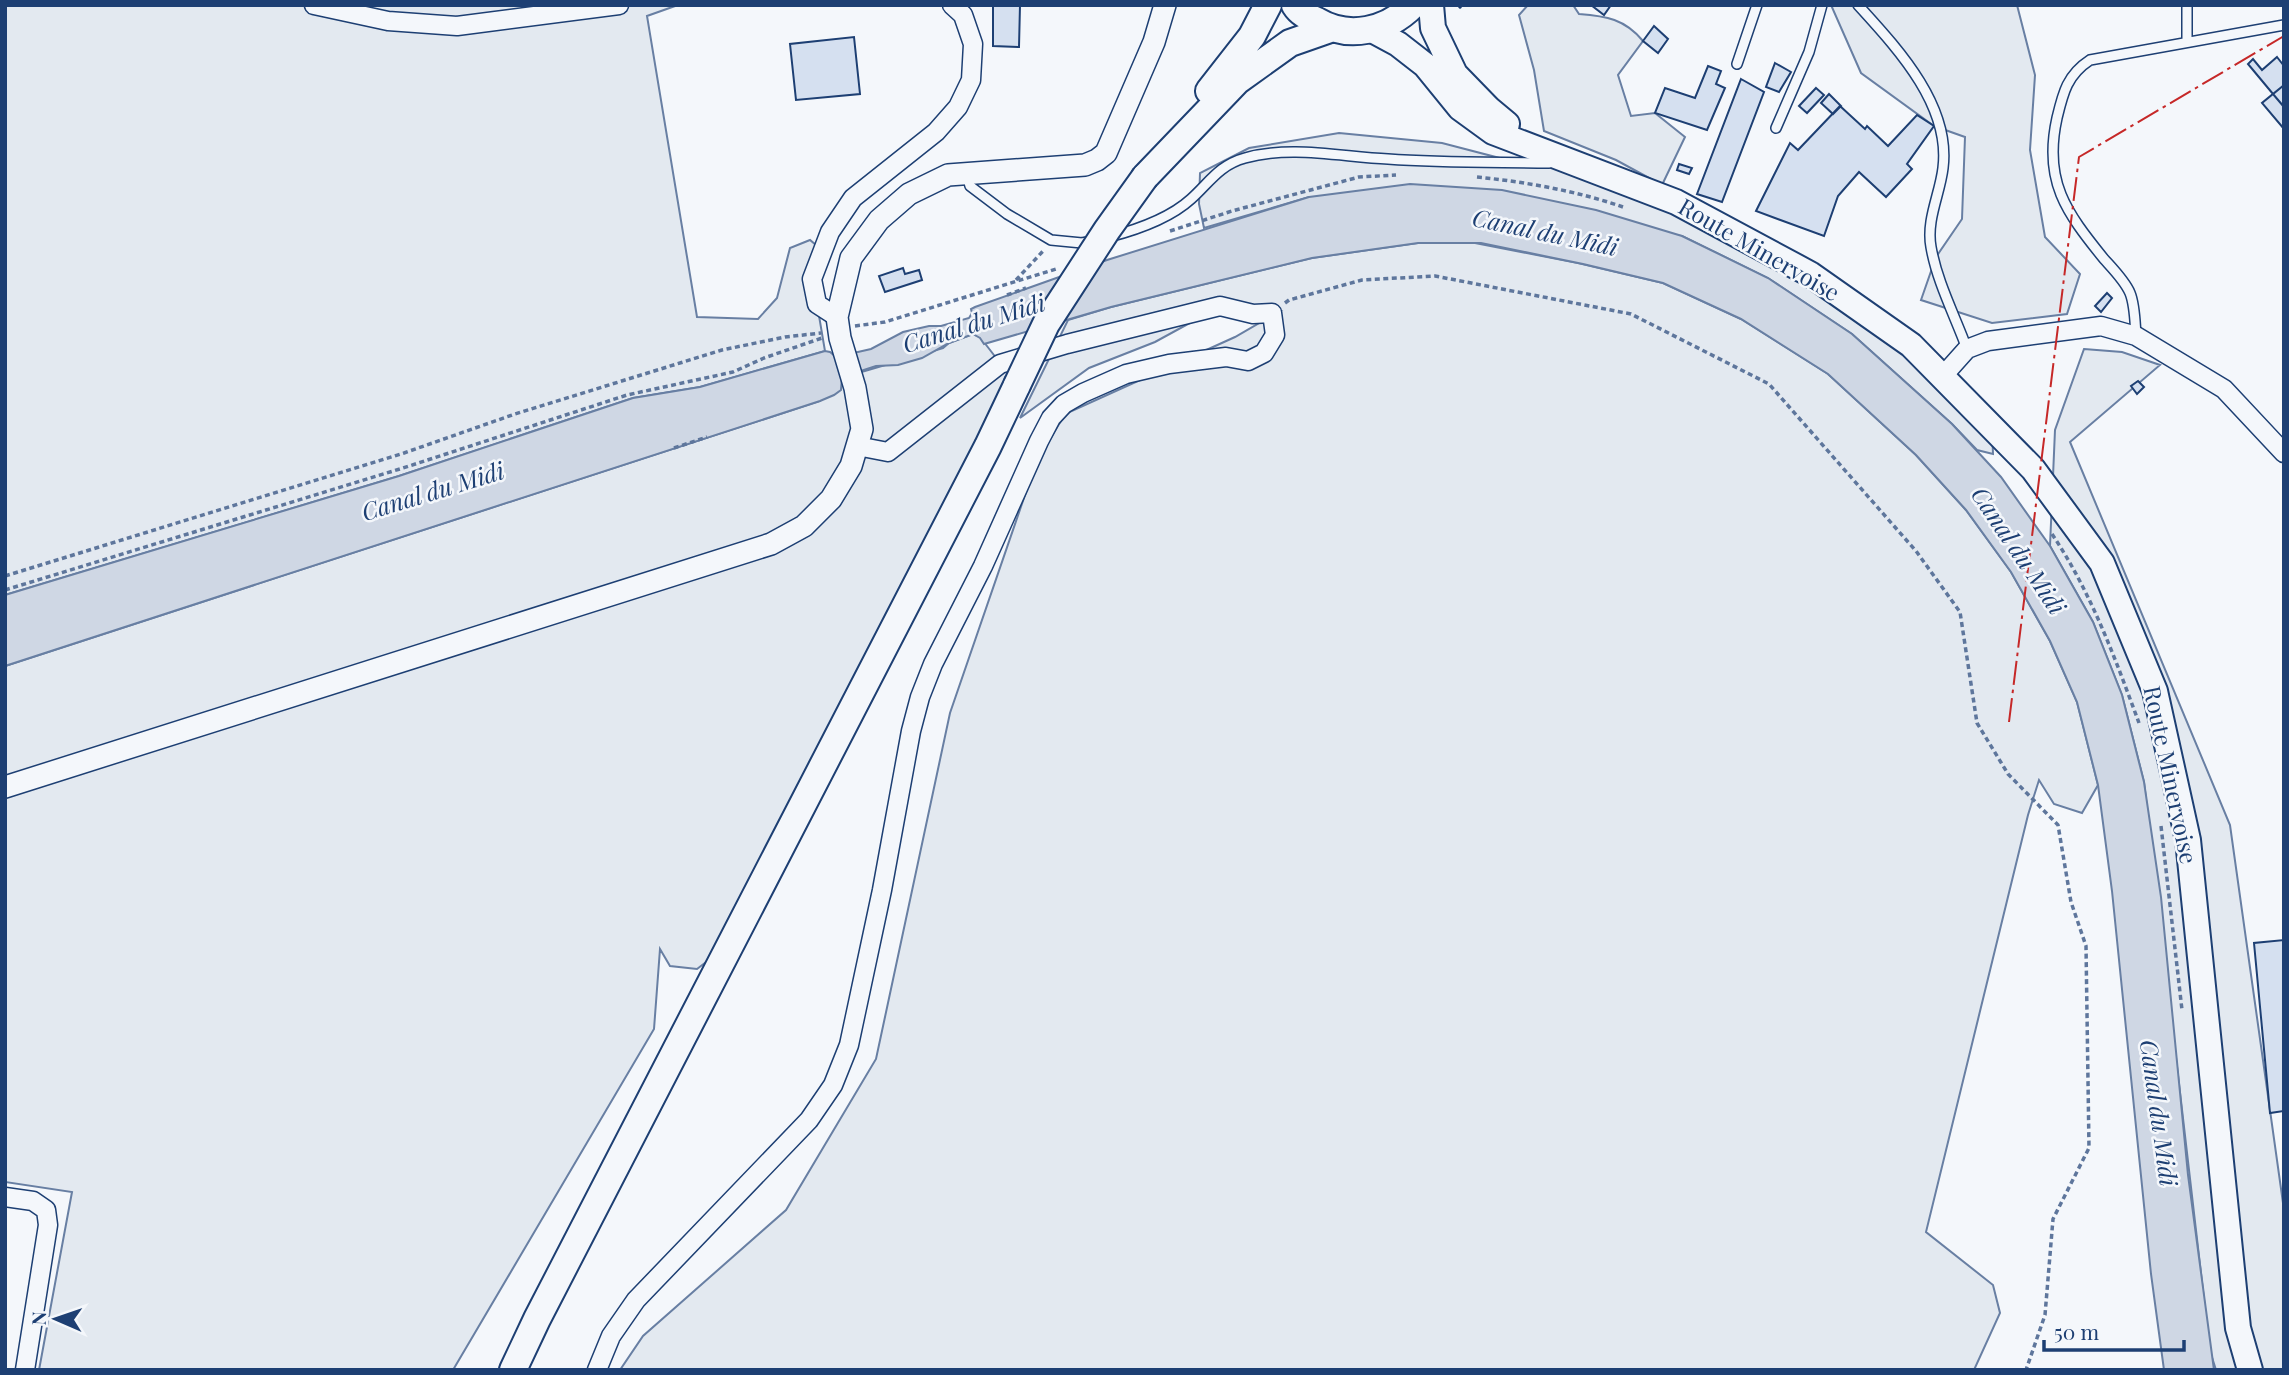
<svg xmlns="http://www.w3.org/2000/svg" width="2289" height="1375" font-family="'Playfair Display',serif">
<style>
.green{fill:#e3e9f0;stroke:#687fa3;stroke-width:2}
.water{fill:#cfd7e4;stroke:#687fa3;stroke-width:2}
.building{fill:#d5e0f0;stroke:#1d3f73;stroke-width:2}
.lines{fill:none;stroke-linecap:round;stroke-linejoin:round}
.service-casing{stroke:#1d3f73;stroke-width:12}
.minor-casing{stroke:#1d3f73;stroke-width:21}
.tertiary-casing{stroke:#1d3f73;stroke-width:24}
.secondary-casing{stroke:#1d3f73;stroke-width:28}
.primary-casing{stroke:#1d3f73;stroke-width:30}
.path{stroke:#5e769c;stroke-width:3.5;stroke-dasharray:5 3.5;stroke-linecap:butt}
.service{stroke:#f4f7fb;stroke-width:9}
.minor{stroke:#f4f7fb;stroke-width:18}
.tertiary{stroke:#f4f7fb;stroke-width:21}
.secondary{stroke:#f4f7fb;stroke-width:24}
.primary{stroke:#f4f7fb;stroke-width:26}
.primary-bridge-casing{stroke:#1d3f73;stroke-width:30;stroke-linecap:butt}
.primary-bridge{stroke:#f4f7fb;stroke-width:26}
.wall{stroke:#1d3f73;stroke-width:3.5}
.power{stroke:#c62828;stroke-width:2;stroke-dasharray:24 5 3.5 5;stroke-linecap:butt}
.labels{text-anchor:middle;stroke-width:5;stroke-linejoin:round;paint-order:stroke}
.street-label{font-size:23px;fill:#1d3f73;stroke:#f4f7fb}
.water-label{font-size:24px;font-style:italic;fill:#1d3f73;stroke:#f4f7fb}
</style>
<rect width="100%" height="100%" fill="#f4f7fb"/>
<!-- green -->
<path class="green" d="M5,5H678L647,16L697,317L758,319L777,298L790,248L810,240L823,251L817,304L825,351L700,387L633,398L399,476L5,595Z
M1528,5H1573L1579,14C1606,16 1625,19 1643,41L1618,75L1631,116L1655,113L1685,137L1662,185L1616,160L1544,131L1534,70L1519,15Z
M1831,5H2017L2035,75L2030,150L2045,237L2080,274L2067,314L1992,323L1921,300L1936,257L1962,219L1965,137L1934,126L1861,73Z
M1339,133L1442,143L1538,168L1575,163L1810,274L1992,428L1993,454L1977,450L1952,424L1852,334L1768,278L1682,236L1309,197L1204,228L1199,204L1200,173L1249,148Z
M1418,243H1475L1578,263L1663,283L1741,319L1828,374L1916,455L1966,510L2011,572L2050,641L2077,702L2098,785L2082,813L2054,804L2039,780L2028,815L1926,1232L1993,1285L2000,1313L1974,1370H620L643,1336L786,1210L876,1059L950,713L1036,463L1065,414L1235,337L1280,311L1219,307L1155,342L1089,368L1020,418L1068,320L1111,307L1312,258Z
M973,334L980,337L1017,385L731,943L697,969L670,966L660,949L654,1029L453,1370H39L72,1192L5,1182V666L820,401L841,378L943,348L949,343Z
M2084,349L2122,352L2160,365L2070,442L2230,825L2284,1210V1370H2216L2210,1351L2144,782L2122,695L2093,622L2050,546L2055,430Z"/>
<!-- water -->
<path class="water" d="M1410,184L1502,190L1596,210L1682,236L1768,278L1852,334L1952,424L2001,477L2050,546L2093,622L2122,695L2144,782L2161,897L2188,1175L2214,1370H2164L2151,1274L2112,891L2098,785L2077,702L2050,641L2011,572L1966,510L1916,455L1828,374L1741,319L1663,283L1583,264L1481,243H1418L1312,258L1111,307L984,344L980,338L973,334L949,343L922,358L898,365L876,366L842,377L841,390L834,395L820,401L5,666V595L399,476L633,398L700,387L825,351L830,352L836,357L871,349L903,332L929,326H941L969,318L972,313L971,309L975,307L1107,260L1309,197Z"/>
<!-- building -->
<path class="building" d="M993,5H1020L1019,47L993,46Z
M1591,5H1611L1604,15Z
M1654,26L1668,39L1658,53L1643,41Z
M854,37L860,94L796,100L790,44Z
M2277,57L2284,66V85L2273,94L2248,64L2253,59L2262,70Z
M1775,63L1791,72L1779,92L1766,87Z
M1708,66L1721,71L1716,84L1725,88L1707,130L1655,113L1665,88L1695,98Z
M1741,79L1764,92L1722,202L1697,194Z
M2284,85V107L2273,94Z
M1816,88L1824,95L1807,113L1799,106Z
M1829,94L1841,106L1833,114L1821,103Z
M2273,94L2284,107V129L2262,103Z
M1840,106L1865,129L1867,126L1888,146L1917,115L1934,126L1907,164L1912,169L1886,197L1859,172L1838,196L1824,236L1756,211L1790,143L1798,150Z
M1679,164L1692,168L1689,174L1677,170Z
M903,268L905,274L919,270L922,280L885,292L879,276Z
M2107,293L2112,298L2101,312L2095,306Z
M2138,381L2144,387L2137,394L2131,386Z
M2284,940V1111L2270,1113L2254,943Z"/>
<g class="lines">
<!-- service casing -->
<g class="service-casing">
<path id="service" d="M1858,5C1897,48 1951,105 1943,168C1940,194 1926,220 1931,247C1937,282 1955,316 1967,349
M2187,5V42
M1737,64L1757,5
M1776,128L1809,52L1822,5
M967,175L970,186L1007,214L1051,240L1082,243L1092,241
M1109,237C1136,230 1169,219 1191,199C1209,183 1219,165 1245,158C1290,145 1342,157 1388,159C1442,163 1496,162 1549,163
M2136,336C2135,323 2135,305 2130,293C2125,281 2113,269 2104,259C2066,212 2043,181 2057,118C2063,93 2067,75 2090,60L2284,25"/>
</g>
<!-- minor casing -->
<g class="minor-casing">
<path id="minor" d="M314,5L388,21L457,26L619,5
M837,317L817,304L812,279L830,232L853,198L936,132L958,107L971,80L973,44L963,15L952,5
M1942,377L1967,349L1988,341L2101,326L2136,336L2224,389L2284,453
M5,1197L33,1201L46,1210L48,1225L25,1370
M597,1370L611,1336L636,1300L809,1120L833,1085L849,1045L882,890L911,731L920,697L933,664L983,566L1039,441L1051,418L1064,404L1083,393L1126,374L1169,364L1226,357L1248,361L1264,353L1275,335L1272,313L1253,314L1220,306L1067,344L1000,364L888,452L857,446"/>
</g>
<!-- tertiary casing -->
<g class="tertiary-casing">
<path id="tertiary" d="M5,787L771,544L804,526L831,499L851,466L862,429L855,388L840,338L837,317L851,258L879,220L909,194L948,175L1085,165L1097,160L1106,153L1154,42L1165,5"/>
</g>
<!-- secondary casing -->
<g class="secondary-casing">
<path id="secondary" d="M1431,5L1433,28L1455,74L1489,109L1507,124
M1372,30L1398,44L1425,65L1460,108L1493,132L1676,202L1810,274L1911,345L2033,469L2102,563L2155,691L2188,840L2238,1328L2250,1370"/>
</g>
<!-- primary casing -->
<g class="primary-casing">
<path id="primary" d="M1295,5C1300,13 1308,17 1317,21C1349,40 1387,31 1413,5
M1209,91L1252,36L1268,5
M1145,177L1237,81L1290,43L1330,29
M513,1370L537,1319L988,446L1017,385"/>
</g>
<!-- path -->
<path class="path" d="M1477,177C1526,182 1577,191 1623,207
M1170,231L1232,211L1359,177L1396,175
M1016,280L1044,250
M1007,295L1026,288
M1285,303L1289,300L1362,280L1435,276L1631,314L1769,384L1916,551L1960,612L1977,723L2008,774L2058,825L2071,902L2086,946L2089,1148L2053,1219L2045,1315L2026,1370
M855,326L885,322L1056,269
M674,448L707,437
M2052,534C2091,592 2115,658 2139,723
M5,576L404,453L515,414L722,350L785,337L821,333
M5,590L403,468L627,395L733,372L764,358L822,338
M2161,826L2182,1010"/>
<!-- service -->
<use href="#service" class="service"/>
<!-- minor -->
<use href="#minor" class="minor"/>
<!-- tertiary -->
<use href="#tertiary" class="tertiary"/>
<!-- secondary -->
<use href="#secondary" class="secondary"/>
<!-- primary -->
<use href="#primary" class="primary"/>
<!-- primary-bridge casing -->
<g class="primary-bridge-casing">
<path id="primary-bridge" d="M1017,385L1046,324L1107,230L1145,177"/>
</g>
<!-- primary-bridge -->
<use href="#primary-bridge" class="primary-bridge"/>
<!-- wall -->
<path class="wall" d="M1460,7L1461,5"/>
<!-- power -->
<path class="power" d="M2009,722L2079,157L2284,36"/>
</g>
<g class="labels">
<!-- street labels -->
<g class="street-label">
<text transform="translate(1759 250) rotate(30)" y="8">Route Minervoise</text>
<text transform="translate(2170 775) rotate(78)" y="8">Route Minervoise</text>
</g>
<!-- water labels -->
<g class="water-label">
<text transform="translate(1545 233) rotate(12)" y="8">Canal du Midi</text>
<text transform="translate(974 324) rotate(-17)" y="8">Canal du Midi</text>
<text transform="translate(433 492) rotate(-17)" y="8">Canal du Midi</text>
<text transform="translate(2018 551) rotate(56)" y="8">Canal du Midi</text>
<text transform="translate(2158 1113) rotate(82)" y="8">Canal du Midi</text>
</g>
</g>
<!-- border -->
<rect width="2289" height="1375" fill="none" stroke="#1d3f73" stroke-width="14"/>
<!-- north arrow -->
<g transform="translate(56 1319) rotate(272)" stroke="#f4f7fb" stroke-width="5" paint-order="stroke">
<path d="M0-5L12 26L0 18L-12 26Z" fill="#1d3f73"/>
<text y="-10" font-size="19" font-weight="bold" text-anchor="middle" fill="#1d3f73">N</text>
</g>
<!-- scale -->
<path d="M2044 1340v10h140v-10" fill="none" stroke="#1d3f73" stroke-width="3.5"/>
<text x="2054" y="1340" font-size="21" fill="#1d3f73" stroke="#f4f7fb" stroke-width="5" paint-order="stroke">50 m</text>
</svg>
